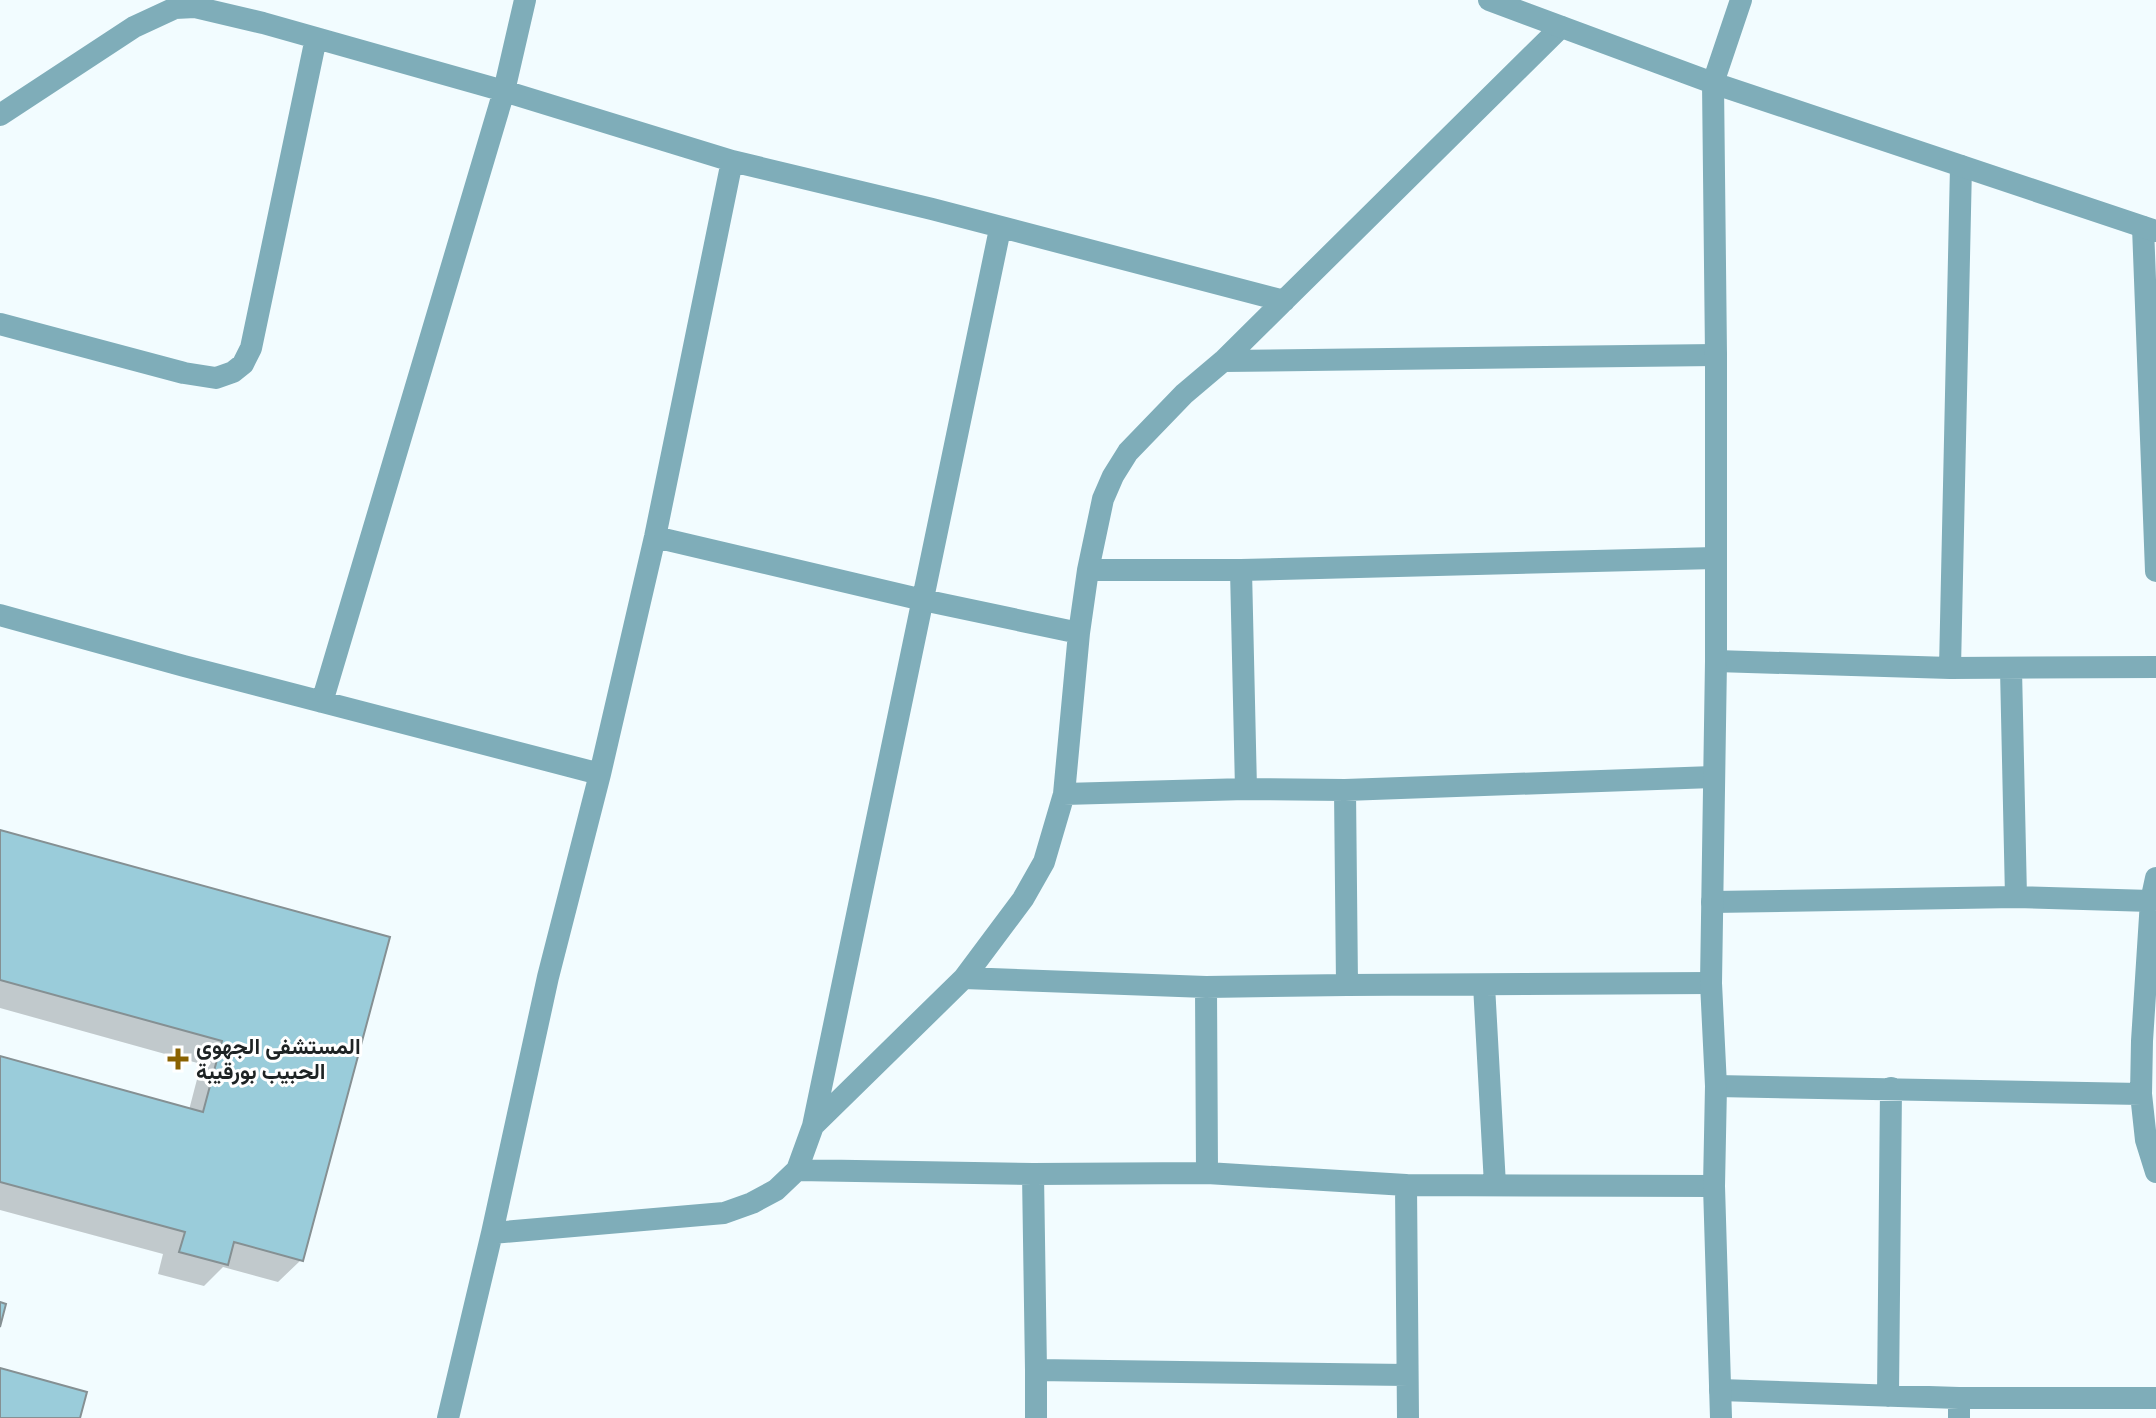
<svg xmlns="http://www.w3.org/2000/svg" width="2156" height="1418" font-family="'DM Sans',Vazirmatn,sans-serif">
<style>
.shadow{fill:#0003}
.building{fill:#9accda;stroke:#859093;stroke-width:2}
.lines{fill:none;stroke-linecap:round;stroke-linejoin:round}
.minor{stroke:#7fadb9;stroke-width:22}
.tertiary{stroke:#7fadb9;stroke-width:22}
.poi-dot{fill:#896201;stroke:#fff;stroke-width:3}
.labels{text-anchor:middle;stroke-width:6;stroke-linejoin:round;paint-order:stroke}
.poi-label{font-size:22px;font-weight:bold;fill:#1e2324;stroke:#fff;text-anchor:start}
</style>
<rect width="100%" height="100%" fill="#f2fcff"/>
<!-- shadow -->
<path class="shadow" d="M0,832L387,938L301,1260L278,1282L223,1267L204,1286L158,1274L163,1254L0,1210V1058L189,1110L201,1064L0,1008Z"/>
<!-- building -->
<path class="building" d="M0,830L390,937L303,1261L234,1242L228,1265L179,1252L185,1232L0,1182V1056L203,1112L222,1041L0,980Z
M0,1302L6,1304L0,1327Z
M0,1368L87,1392L80,1418H0Z"/>
<g class="lines">
<!-- minor -->
<path class="minor" d="M0,115L134,27L175,8L195,7L263,23L504,91L732,161
M2143,227L2156,571
M0,324L184,373L216,378L233,372L243,364L251,348L316,38
M1223,361L1716,355
M655,537L923,600L1079,633
M1088,570H1241L1715,558
M1241,570L1246,789
M0,615L184,666L600,774
M1716,661L1950,668L2156,667
M1950,668L1961,166
M2011,669L2016,897
M322,702L504,91L525,0
M1064,794L1246,789L1345,790L1713,777
M1712,902L2016,897L2151,901
M964,978L1206,987L1347,985L1345,790
M1347,985L1711,983
M1484,985L1495,1185
M1206,987L1207,1173
M1716,1086L2141,1094L2142,1041L2151,901L2156,878
M2141,1094L2146,1140L2156,1172
M813,1126L1000,229
M797,1170L1033,1174
M492,1233L548,977L600,774L655,537L732,161L932,209L1284,301
M1036,1370L1033,1174L1207,1173L1406,1185
M1720,1390L1959,1398H2156
M1888,1396L1891,1088
M448,1418L492,1233L724,1213L752,1203L776,1190L797,1170L813,1126L964,978L1023,899L1044,862L1064,794L1079,633L1088,570L1103,499L1113,476L1128,452L1184,394L1223,361L1561,27
M1036,1418V1370L1407,1375
M1408,1418L1406,1185L1714,1186
M1959,1418V1398"/>
<!-- tertiary -->
<path class="tertiary" d="M1489,0L1713,83L2156,231
M1721,1418L1714,1186L1716,1086L1711,983L1716,661V355L1713,83L1741,0"/>
</g>
<!-- markers -->
<path class="poi-dot" d="M174 1047h8v8h8v8h-8v8h-8v-8h-8v-8h8z"/>
<g class="labels">
<!-- poi labels -->
<g class="poi-label">
<text x="196" y="1054">المستشفى الجهوي<tspan x="196" dy="25">الحبيب بورقيبة</tspan></text>
</g>
</g>
</svg>
